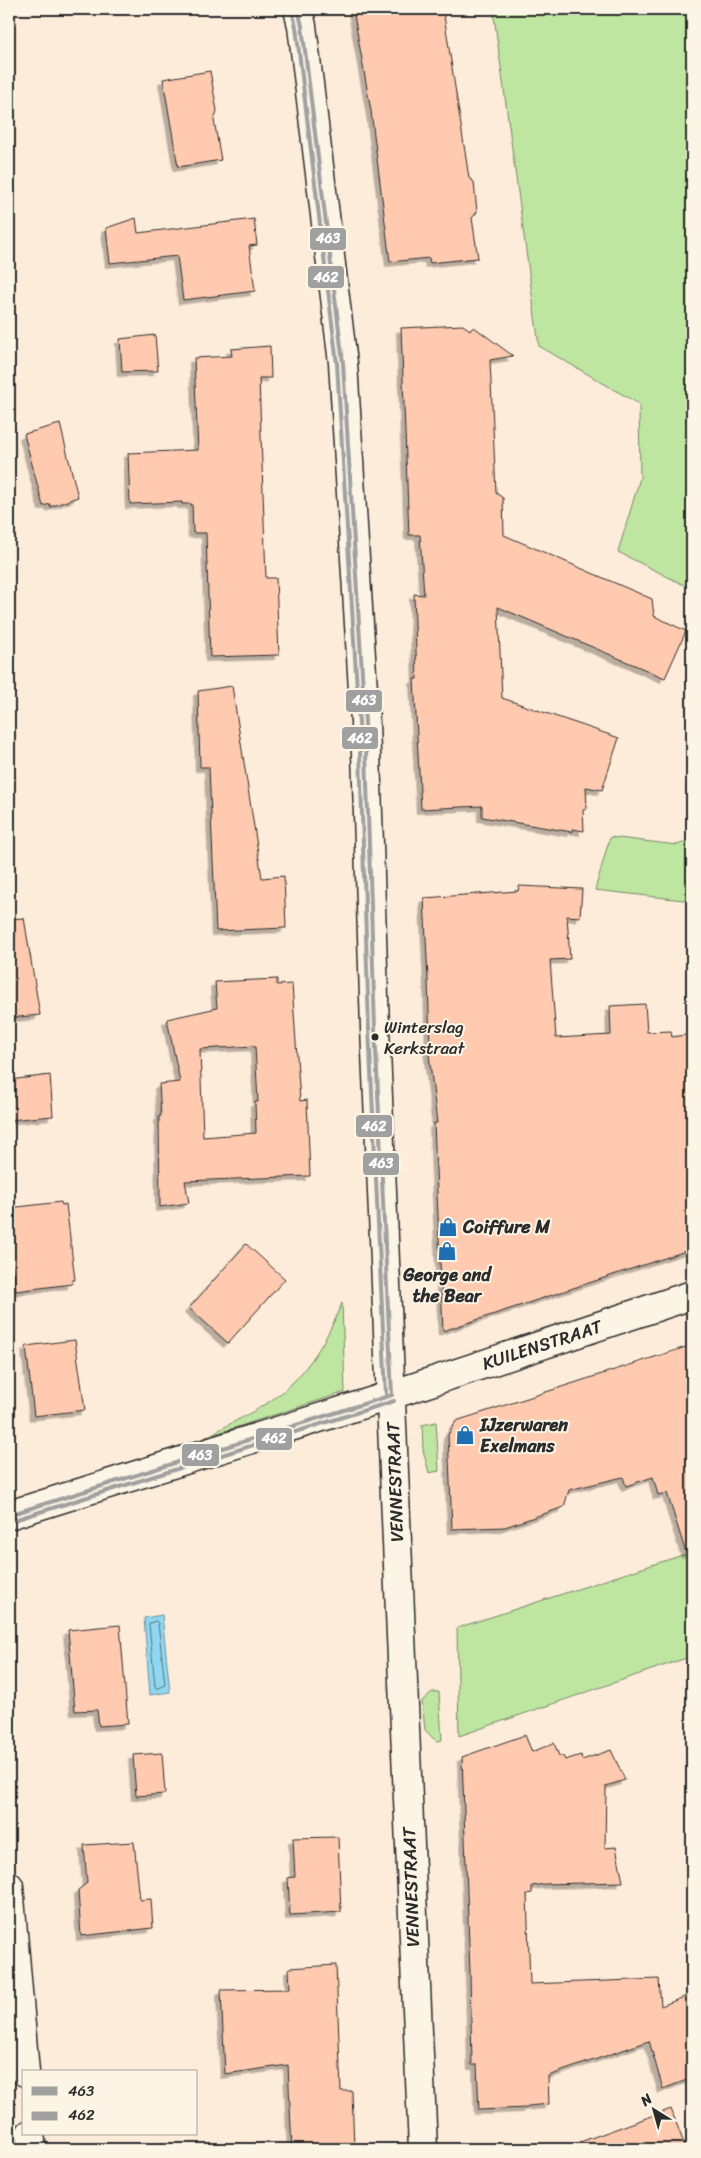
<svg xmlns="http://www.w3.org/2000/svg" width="701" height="2158" font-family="Sriracha,sans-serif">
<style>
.green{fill:#bee6a1;stroke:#748866}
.water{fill:#90d8f1;stroke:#6893a2}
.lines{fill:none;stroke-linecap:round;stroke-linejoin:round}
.shore{stroke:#53707a;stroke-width:1}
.building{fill:#ffcaaf;stroke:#2b2b2b;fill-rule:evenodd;filter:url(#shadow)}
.street-casing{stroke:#2b2b2b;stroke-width:31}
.street{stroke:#fcf5e5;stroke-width:28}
.bus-1-casing{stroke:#fcf5e5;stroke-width:8}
.bus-2-casing{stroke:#fcf5e5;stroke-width:8}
.bus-1{stroke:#a0a0a0;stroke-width:4}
.bus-2{stroke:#a0a0a0;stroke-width:4}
.bus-dot{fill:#2b2b2b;stroke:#fcf5e5;stroke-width:2}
.labels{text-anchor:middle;stroke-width:4;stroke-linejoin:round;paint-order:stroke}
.bus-label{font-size:17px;fill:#2b2b2b;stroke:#fcf5e5;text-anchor:start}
.poi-label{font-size:18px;font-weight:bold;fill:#2b2b2b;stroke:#fcf5e5;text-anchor:start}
.street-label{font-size:18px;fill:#2b2b2b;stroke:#fcf5e5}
.line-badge{stroke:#fcf5e5;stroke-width:2}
.badge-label{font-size:14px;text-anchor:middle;font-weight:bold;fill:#fff}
</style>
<defs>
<filter id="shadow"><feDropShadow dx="-4.5" dy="4.5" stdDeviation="0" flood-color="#0004"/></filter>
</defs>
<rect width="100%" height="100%" fill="#fdecda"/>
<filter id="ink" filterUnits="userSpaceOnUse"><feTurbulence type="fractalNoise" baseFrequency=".02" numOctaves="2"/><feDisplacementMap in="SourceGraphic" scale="10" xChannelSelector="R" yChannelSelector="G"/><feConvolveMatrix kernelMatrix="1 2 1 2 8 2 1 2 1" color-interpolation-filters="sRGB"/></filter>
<g filter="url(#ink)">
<!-- green -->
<path class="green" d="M493,9H692V589L618,552L640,478L639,404L539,346Z
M610,837L677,845L692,840V901L595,890Z
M342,1303L345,1392L206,1437C229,1424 255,1412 276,1397C307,1374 328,1338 342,1303Z
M436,1422L439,1471L429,1473L423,1450L422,1425Z
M692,1552V1656L459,1736L457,1628Z
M432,1692H439L442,1740L436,1741L425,1730L422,1701Z"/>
<!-- water -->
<path class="water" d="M162,1615L170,1692L150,1695L144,1618Z"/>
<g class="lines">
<!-- shore -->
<path class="shore" d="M156,1621L158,1623L165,1685L157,1689L155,1686L149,1624Z"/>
</g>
<!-- building -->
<path class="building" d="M353,9H443L469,178L474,182L477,212L472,218L478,258L430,263L429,258L390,262L371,111Z
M210,71L217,111L214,120L221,160L178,167L163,79Z
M136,218L138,233L254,219L257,245L249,246L255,291L183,300L177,256L110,263L106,228Z
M463,325L470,330L474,327L513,356L490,360L496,493L503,498L504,535L652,599L654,616L686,631L665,678L498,607L502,698L619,738L602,790L586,787L587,809L583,810L584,831L572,829V832L482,817V806L421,809L414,679H417L414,594L424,595L420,535H409L401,328Z
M155,335L158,371L122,372L120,339Z
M270,346L271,378H259L266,578H276L279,655L210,657L206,533H193L192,504H182V502L130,504L128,453L198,450L194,358L232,356L231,349Z
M60,424L78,497L50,507V504L43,506L24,434Z
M232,686L262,878L284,876L286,928L216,931L209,767H200L198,691Z
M519,886L582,889L580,917L567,916L570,959L550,960L556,1038L611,1035L610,1006L645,1004L647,1032L671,1031L672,1037L692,1034V1249L443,1331L434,1123H437L428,1046H430L428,980L424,898L518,891Z
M24,918L40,1015L9,1018V919Z
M277,979V985L292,984L300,1101L307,1100L310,1176L185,1181L189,1203L160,1207L159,1116H161L159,1084L180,1082L167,1019L217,1008L215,982ZM255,1046L258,1102H255L256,1133L203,1137L200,1049Z
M50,1075L53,1116L9,1120V1080Z
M61,1202L62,1205L66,1204L75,1280H72V1284L16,1291L9,1232V1208Z
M246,1244L285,1279L228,1343L189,1308Z
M75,1340L85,1410L34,1416L26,1346Z
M692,1345V1552L686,1553L667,1493L658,1495L653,1477L626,1486L623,1477L569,1490L564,1507L505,1527L452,1529L448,1435L456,1421Z
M120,1625L128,1724L99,1726L97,1710L75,1711L68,1630Z
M525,1735L532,1752L554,1743L559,1756H563L565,1760L581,1755L582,1760L611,1750L625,1780L606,1786L605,1848L616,1847L623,1882L545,1884L532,1886V1893L527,1894L530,1984L659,1979L661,2006L692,1994V2078L663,2089L649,2041L548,2076L549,2104L528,2106L527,2108L479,2110L477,2065H472L470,1973L462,1757Z
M162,1753L165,1794L136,1796L133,1755Z
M338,1837L341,1912L290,1915L288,1878L295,1877L293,1838Z
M134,1842L140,1900L151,1899L153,1928L81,1936L78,1890L87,1883L84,1845Z
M336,1965L341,2091H352L354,2149H292L288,2065L225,2074L221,1990L290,1989L289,1968Z
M671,2109L686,2149H569V2146Z"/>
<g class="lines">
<!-- street casing -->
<g class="street-casing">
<path id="street" d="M298,9L302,26L343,363L365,722L375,1028L423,2149
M9,1515L370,1402L692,1295
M9,1886L25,2072
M30,2134L32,2149"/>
</g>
<!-- street -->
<use href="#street" class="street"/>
<!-- bus-1 casing -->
<g class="bus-1-casing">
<path id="bus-1" d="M298,9L302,26L343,363L365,722L375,1028L392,1395
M9,1515L392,1395"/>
</g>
<!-- bus-2 casing -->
<g class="bus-2-casing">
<path id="bus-2" d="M292,10L296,27L337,364L359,722L369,1028L386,1395
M11,1521L394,1401"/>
</g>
<!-- bus-1 -->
<use href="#bus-1" class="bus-1"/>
<!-- bus-2 -->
<use href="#bus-2" class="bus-2"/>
</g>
</g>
<!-- icons -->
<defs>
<g id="shop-bare" transform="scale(1.5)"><path d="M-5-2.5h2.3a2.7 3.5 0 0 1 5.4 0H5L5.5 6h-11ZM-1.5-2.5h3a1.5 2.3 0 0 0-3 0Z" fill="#1f6fb2" stroke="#fcf5e5" stroke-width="2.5" paint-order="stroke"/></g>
</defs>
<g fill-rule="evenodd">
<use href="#shop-bare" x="448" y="1227"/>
<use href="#shop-bare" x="447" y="1251"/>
<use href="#shop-bare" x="465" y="1435"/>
</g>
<!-- markers -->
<circle class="bus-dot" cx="375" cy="1037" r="4.5"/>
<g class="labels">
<!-- bus labels -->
<g class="bus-label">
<text x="384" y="1033">Winterslag<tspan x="384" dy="21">Kerkstraat</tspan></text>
</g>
<!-- poi labels -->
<g class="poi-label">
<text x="463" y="1233">Coiffure M</text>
<text x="447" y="1281" text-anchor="middle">George and<tspan x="447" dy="21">the Bear</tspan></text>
<text x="480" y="1431">IJzerwaren<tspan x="480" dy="21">Exelmans</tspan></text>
</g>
<!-- street labels -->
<g class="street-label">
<text transform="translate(542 1345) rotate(-18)" y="6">KUILENSTRAAT</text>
<text transform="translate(395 1482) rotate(-92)" y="6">VENNESTRAAT</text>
<text transform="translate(411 1887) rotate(-92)" y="6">VENNESTRAAT</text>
</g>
</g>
<g class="line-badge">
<rect x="309" y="227" width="38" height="24" rx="5" fill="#a0a0a0"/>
<rect x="307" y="265" width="38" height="24" rx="5" fill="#a0a0a0"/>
<rect x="345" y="689" width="38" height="24" rx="5" fill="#a0a0a0"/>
<rect x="341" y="726" width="38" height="24" rx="5" fill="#a0a0a0"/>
<rect x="355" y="1114" width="38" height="24" rx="5" fill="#a0a0a0"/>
<rect x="362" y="1152" width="38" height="24" rx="5" fill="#a0a0a0"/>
<rect x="255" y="1427" width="38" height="24" rx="5" fill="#a0a0a0"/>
<rect x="181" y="1443" width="39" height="24" rx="5" fill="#a0a0a0"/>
</g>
<g class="badge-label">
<text x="328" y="243">463</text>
<text x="326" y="282">462</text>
<text x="364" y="705">463</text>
<text x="360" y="743">462</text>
<text x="374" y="1131">462</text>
<text x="381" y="1168">463</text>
<text x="274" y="1443">462</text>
<text x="200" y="1460">463</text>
</g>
<!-- margin -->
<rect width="701" height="2158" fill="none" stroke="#fcf5e5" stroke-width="30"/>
<rect x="15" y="15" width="671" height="2128" fill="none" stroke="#2b2b2b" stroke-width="2" filter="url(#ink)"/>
<!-- legend -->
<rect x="22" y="2070" width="175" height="65" fill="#fcf5e5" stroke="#a8a49b"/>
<rect x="32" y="2087" width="25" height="8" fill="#a0a0a0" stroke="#a8a49b"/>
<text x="68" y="2096" font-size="15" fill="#2b2b2b">463</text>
<rect x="32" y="2112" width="25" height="8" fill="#a0a0a0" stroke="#a8a49b"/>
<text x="68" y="2120" font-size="15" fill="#2b2b2b">462</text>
<!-- north arrow -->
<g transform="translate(654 2110) rotate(323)" stroke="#fcf5e5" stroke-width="4" paint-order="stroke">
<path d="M0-4L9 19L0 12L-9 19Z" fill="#2b2b2b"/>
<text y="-8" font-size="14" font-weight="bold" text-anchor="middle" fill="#2b2b2b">N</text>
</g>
</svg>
